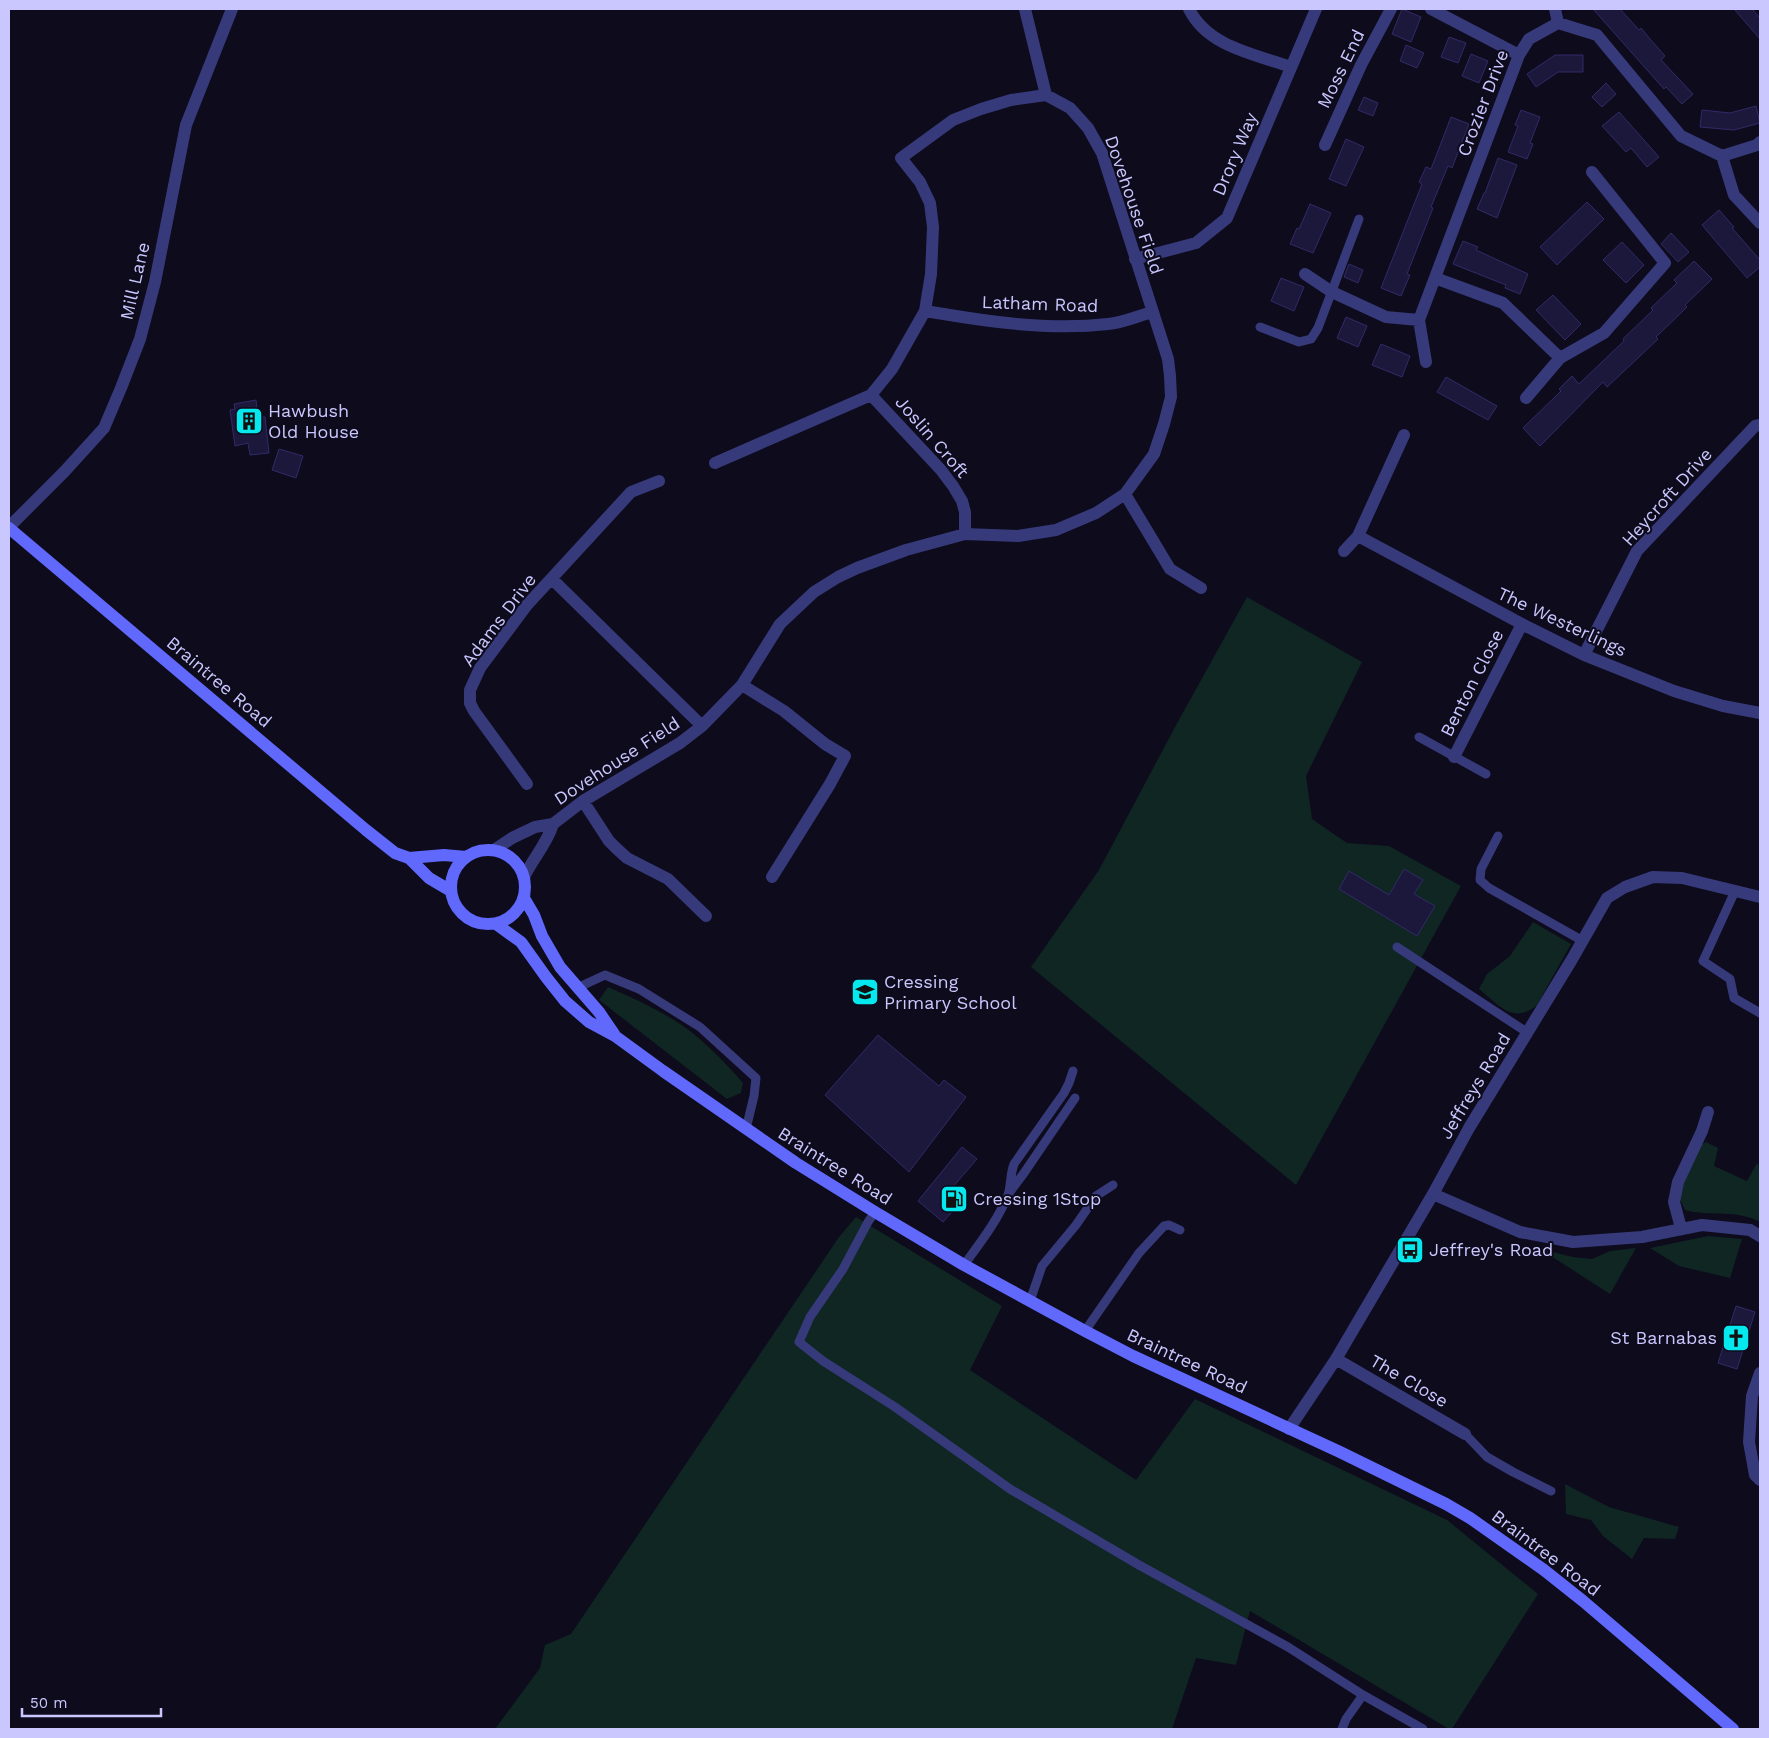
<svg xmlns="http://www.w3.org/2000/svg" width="1769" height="1738" font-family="'Work Sans',sans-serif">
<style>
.green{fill:#0f2623}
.building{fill:#1c183c;stroke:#322a68}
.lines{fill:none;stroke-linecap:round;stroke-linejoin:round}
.lane{stroke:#373a7a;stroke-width:9}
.street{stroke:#373a7a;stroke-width:12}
.secondary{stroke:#6069fc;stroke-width:12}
.labels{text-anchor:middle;stroke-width:4;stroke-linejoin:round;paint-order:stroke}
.street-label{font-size:18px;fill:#c9c7fe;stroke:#0d0b1c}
.poi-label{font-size:18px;fill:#c9c7fe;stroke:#0d0b1c;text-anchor:start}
</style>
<rect width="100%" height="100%" fill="#0d0b1c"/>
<!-- green -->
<path class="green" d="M1247,597L1362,662L1306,776L1312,819L1347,843L1389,846L1461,886L1296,1185L1031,967L1099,870L1175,727Z
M1533,922L1571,944L1537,1005C1513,1025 1499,1005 1479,989L1487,974L1510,956Z
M608,987C631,997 653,1007 674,1020C700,1036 723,1060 743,1083L741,1093L727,1099L599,1000Z
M1706,1142L1718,1148L1714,1166L1747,1181L1757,1163L1760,1167V1222C1737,1209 1710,1217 1685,1210L1680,1199L1681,1185L1700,1145Z
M856,1217L1002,1306L970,1370L1136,1480L1195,1399L1447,1520L1538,1594L1452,1729H1449L1250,1611L1236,1665L1196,1658L1172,1729H495L540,1668L545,1645L571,1634L839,1237Z
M1708,1236L1742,1239L1730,1278L1679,1266L1650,1248Z
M1636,1248L1610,1294L1540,1249L1573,1257L1592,1259L1610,1251Z
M1565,1484L1609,1507L1679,1527L1675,1539L1644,1538L1632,1559L1603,1536L1591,1520L1566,1514Z"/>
<!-- building -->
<path class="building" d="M1402,9L1421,17L1411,42L1392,34Z
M1593,9H1620L1639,30L1641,28L1650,39L1665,56L1661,60L1693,94L1682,104L1666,87L1664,89Z
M1734,9H1752L1760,18V39Z
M1449,37L1466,43L1458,63L1441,57Z
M1406,45L1424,53L1417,68L1400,61Z
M1471,54L1488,61L1479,83L1462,76Z
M1555,55H1583V72H1558L1536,87L1527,74Z
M1606,83L1616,94L1602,107L1592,97Z
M1364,97L1378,103L1373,116L1358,110Z
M1756,106L1760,123L1734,130L1700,127L1702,110L1730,113Z
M1521,110L1540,117L1530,143L1533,144L1527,159L1508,152L1518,126L1515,125Z
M1619,112L1659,157L1647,167L1631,148L1626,152L1602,126Z
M1451,117L1469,124L1452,168L1448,166L1431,207L1433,208L1407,274L1410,275L1401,296L1381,288L1422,184L1419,182L1426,167L1431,169Z
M1346,139L1364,147L1346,186L1329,179Z
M1498,158L1517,165L1497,218L1477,209L1484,193H1485Z
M1587,202L1604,219L1557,265L1540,247Z
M1310,204L1331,213L1313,253L1290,244L1297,228L1299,229Z
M1719,210L1734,227L1732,228L1760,260V267L1747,278L1702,225Z
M1671,233L1689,252L1678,262L1661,244Z
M1463,241L1478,247L1476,250L1528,274L1520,294L1505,288L1506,285L1453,264Z
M1622,242L1644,265L1626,283L1603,260Z
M1694,261L1712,279L1685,305L1687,307L1656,337L1658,339L1639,357L1607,387L1603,382L1540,446L1523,428L1561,391L1559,389L1572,376L1579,384L1624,341L1623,339L1653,310L1651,308L1677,283L1674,280Z
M1349,264L1363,270L1358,283L1344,277Z
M1281,278L1304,287L1294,311L1271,301Z
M1553,295L1581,324L1565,340L1536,310Z
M1346,317L1367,326L1358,347L1337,338Z
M1381,344L1410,356L1402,377L1372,365Z
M1446,377L1497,406L1488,420L1437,392Z
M256,400L258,417H265L269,453L250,455L248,443L235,446L230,410L235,409L234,404Z
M279,449L303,456L296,478L272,470Z
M1404,869L1423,880L1414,894L1435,906L1417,936L1339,889L1349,871L1389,895Z
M878,1035L939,1086L944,1080L966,1097L909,1172L825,1095Z
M962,1147L977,1159L945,1196L957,1206L943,1222L918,1201Z
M1736,1306L1755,1312L1737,1369L1718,1363Z"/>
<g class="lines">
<!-- lane -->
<path class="lane" d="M1260,327L1299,342L1311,339L1318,328L1359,219
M1419,737L1486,774
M1498,836L1481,869L1480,880L1489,888L1583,941
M1735,891L1703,961L1730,979L1734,998L1760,1013
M1397,947L1528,1033
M577,988L605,975L639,989L700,1027L756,1078L754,1096L746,1129
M1009,1193L1024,1173L1075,1098
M875,1212L868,1222L843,1269L810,1317L799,1342L823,1361L895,1407L1010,1489L1139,1565L1288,1647L1363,1695L1346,1719L1342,1729
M964,1265C980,1243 998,1220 1008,1195C1011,1187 1010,1174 1014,1164L1064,1093L1069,1083L1073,1071
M1030,1301L1042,1266L1076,1225L1096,1196L1113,1185
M1085,1331L1139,1253L1164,1226L1169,1225L1180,1230
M1465,1434L1487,1457L1513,1472L1551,1491
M1363,1695L1423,1729"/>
<!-- street -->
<path class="street" d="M1025,9L1046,95
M1189,9C1208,47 1254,54 1291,67
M1431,9L1519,55
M1555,9L1558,23
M1325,145L1361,65L1391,9
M1722,156L1734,195L1760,223
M1135,259L1196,243L1227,218L1316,9
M1305,274L1332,292L1386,317L1419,320
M1435,278L1503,303L1560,358
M925,311C985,321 1047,331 1108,324C1122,323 1138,316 1152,312
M1426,362L1419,320L1519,55L1529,39L1558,23L1597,35L1681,136L1722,156L1757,145L1760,142
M871,395L941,470L953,486L962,501L965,512V534
M1526,398L1560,358L1604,333L1665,263L1592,172
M1125,494L1170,569L1201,588
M9,527L64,472L104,428L121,388L140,339L155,282L186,125L232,9
M1358,536L1522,624L1584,655L1674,691L1723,706L1760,713
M1344,551L1358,536L1404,435
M552,579L702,726
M1584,655L1637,551L1755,426L1760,425
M742,685L784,711L825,744L845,756L830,784L772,877
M1454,757L1522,624
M527,784L474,711L470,703V690L480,668L527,605L631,492L659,481
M583,801L609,841L616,848L627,858L668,879L706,916
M494,850L512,838L535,827L553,824L583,801L680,743L702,726L742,685L780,624L814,592L838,577L857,568L906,550L965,534L1018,536L1056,530L1096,513L1125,494L1154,454L1164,424L1171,397L1170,376L1168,359L1102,153L1088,128L1070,108L1046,95L1011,100L981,109L953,120L901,158L920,182L930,203L933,227L931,274L925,311L892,369L871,395L715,463
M524,877C533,858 547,844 553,824
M1433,1194L1520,1232L1573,1242L1642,1237L1702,1225L1750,1230L1760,1236
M1681,1228L1674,1202L1678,1182L1702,1131L1708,1112
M1336,1359L1465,1434
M1760,1373L1752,1396L1749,1442L1755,1475L1760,1480
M1289,1429L1336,1359L1433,1194L1469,1128L1571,961L1607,898L1625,887L1653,877L1682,878L1760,897"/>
<!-- secondary -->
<path class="secondary" d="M9,528L366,830L395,853L409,858L429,878L451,891
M451 887a37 37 0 1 1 74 0a37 37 0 1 1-74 0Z
M409,858L444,855L466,857
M524,898L534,915L542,936L560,967L599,1012L614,1034
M496,924L521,942L546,977L565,1001L589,1022L615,1036L663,1071L796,1163L875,1212L964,1265L1085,1331L1133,1356L1340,1452L1446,1504L1470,1518L1544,1570L1583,1601L1733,1729"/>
</g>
<!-- icons -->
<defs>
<g id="building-square" transform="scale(1.4375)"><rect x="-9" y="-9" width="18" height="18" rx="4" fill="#05e8ed" stroke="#0d0b1c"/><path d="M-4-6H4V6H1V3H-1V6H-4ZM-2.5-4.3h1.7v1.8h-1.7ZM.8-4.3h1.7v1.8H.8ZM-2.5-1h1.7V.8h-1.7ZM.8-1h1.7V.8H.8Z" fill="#111"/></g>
<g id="school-square" transform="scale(1.4375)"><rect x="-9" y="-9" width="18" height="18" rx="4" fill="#05e8ed" stroke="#0d0b1c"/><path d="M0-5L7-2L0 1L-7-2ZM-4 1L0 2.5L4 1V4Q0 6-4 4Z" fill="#111"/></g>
<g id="fuel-square" transform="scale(1.4375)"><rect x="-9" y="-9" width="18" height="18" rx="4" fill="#05e8ed" stroke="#0d0b1c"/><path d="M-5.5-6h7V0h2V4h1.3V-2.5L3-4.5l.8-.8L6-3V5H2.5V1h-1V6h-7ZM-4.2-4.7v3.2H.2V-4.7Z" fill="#111"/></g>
<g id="bus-square" transform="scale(1.4375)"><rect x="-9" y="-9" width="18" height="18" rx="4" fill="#05e8ed" stroke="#0d0b1c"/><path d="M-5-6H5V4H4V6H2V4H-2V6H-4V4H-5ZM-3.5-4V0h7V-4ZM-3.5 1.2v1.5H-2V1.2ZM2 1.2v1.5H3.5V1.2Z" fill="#111"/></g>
<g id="church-square" transform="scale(1.4375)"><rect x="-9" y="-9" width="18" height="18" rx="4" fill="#05e8ed" stroke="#0d0b1c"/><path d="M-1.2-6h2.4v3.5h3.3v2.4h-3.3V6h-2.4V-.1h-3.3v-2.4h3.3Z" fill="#111"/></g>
</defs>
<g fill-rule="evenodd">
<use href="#building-square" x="249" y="421"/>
<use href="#school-square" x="865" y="992"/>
<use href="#fuel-square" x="954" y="1199"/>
<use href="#bus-square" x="1410" y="1250"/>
<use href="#church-square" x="1736" y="1338"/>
</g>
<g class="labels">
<!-- street labels -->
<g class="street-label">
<text transform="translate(1341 69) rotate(-64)" y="6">Moss End</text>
<text transform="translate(1483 103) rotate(-69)" y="6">Crozier Drive</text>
<text transform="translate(1235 154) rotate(-67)" y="6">Drory Way</text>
<text transform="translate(1134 205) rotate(71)" y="6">Dovehouse Field</text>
<text transform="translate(135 281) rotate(-77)" y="6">Mill Lane</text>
<text transform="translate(1040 304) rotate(2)" y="6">Latham Road</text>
<text transform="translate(932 437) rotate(49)" y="6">Joslin Croft</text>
<text transform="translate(1667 497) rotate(-48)" y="6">Heycroft Drive</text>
<text transform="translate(499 620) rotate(-53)" y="6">Adams Drive</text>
<text transform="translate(1562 622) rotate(25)" y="6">The Westerlings</text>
<text transform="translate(219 682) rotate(40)" y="6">Braintree Road</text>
<text transform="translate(1472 683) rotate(-63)" y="6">Benton Close</text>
<text transform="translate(617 761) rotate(-33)" y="6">Dovehouse Field</text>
<text transform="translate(1475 1086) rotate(-59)" y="6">Jeffreys Road</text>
<text transform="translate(835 1166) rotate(32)" y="6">Braintree Road</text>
<text transform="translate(1187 1361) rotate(25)" y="6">Braintree Road</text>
<text transform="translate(1409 1381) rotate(30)" y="6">The Close</text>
<text transform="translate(1546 1553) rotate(37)" y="6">Braintree Road</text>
</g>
<!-- poi labels -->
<g class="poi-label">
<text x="268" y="417">Hawbush<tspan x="268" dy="21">Old House</tspan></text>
<text x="884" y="988">Cressing<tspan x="884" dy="21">Primary School</tspan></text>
<text x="973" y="1205">Cressing 1Stop</text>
<text x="1429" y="1256">Jeffrey's Road</text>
<text x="1717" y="1344" text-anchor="end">St Barnabas</text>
</g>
</g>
<!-- border -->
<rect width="1769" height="1738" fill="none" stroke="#c9c7fe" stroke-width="20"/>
<!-- scale -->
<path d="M22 1708v8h139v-8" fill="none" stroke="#c9c7fe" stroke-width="2.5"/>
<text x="30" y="1708" font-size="15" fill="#c9c7fe" stroke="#0d0b1c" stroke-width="4" paint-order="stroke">50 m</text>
</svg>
